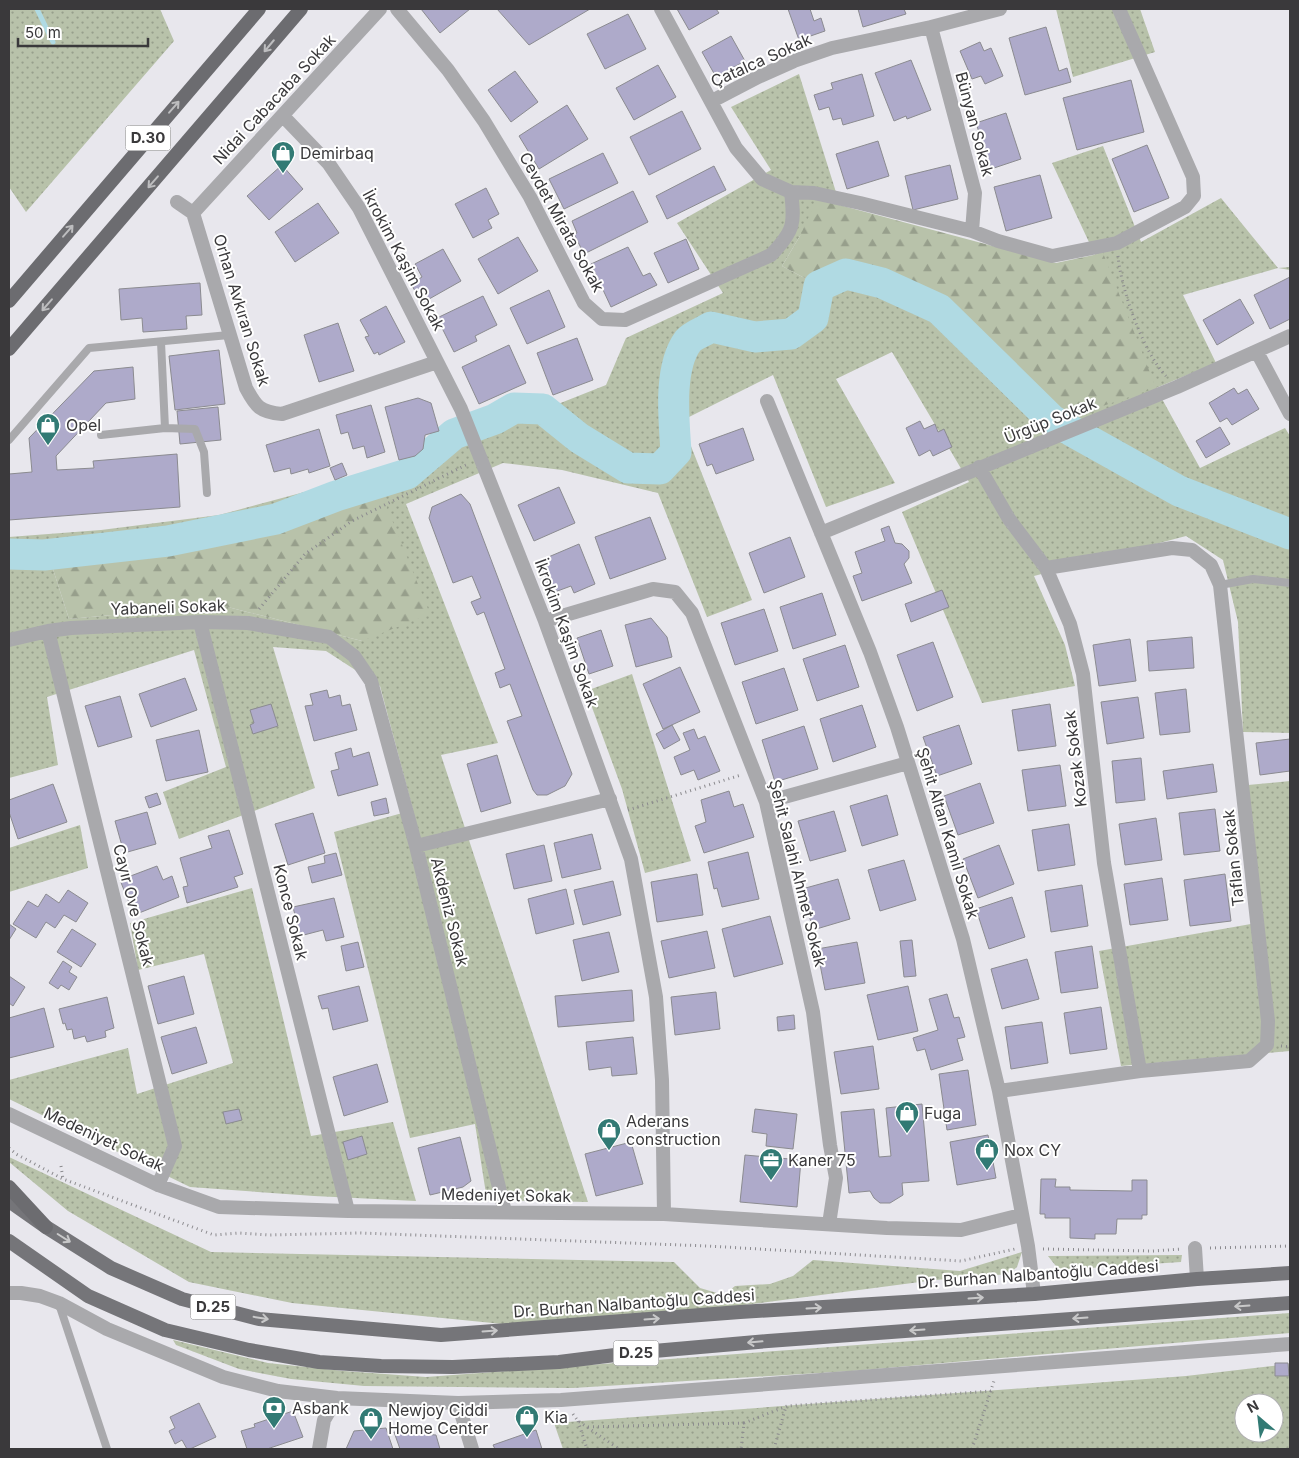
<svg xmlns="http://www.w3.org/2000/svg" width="1299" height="1458" font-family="Inter,sans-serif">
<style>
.green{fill:url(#green-dots);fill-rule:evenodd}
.forest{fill:url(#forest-firs)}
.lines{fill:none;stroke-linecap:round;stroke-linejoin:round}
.stream{stroke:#b0dae3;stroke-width:5}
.river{stroke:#b0dae3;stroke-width:31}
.building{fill:#aeaaca;stroke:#8b8b90}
.path{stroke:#8b8a8e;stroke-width:3;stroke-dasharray:1 4;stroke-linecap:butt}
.service{stroke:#a9a9ac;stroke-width:8}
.minor{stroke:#a9a9ac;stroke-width:14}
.primary{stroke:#757579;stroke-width:14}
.trunk{stroke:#6c6c70;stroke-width:14}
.oneway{stroke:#bdbdbf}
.oneway2{stroke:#c8c8c9}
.labels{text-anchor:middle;stroke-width:4;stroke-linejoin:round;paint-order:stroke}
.shield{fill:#fff;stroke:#757476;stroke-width:1}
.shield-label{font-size:15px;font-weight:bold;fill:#3a393b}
.street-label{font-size:16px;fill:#3a393b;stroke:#fff}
.poi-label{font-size:16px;fill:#3a393b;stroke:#fff;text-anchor:start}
</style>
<defs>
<pattern id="green-dots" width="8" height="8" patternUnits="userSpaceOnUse" patternTransform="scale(1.25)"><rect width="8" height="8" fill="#b8c2aa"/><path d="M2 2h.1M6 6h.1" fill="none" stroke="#979f8c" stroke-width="1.8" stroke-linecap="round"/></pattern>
<pattern id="forest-firs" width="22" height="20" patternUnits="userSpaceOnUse" patternTransform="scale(1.25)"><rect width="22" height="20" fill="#b8c2aa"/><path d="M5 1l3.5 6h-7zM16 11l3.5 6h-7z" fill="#979f8c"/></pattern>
</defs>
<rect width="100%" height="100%" fill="#e8e7ed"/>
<!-- green -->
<path class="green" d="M9,9H160L174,41L26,212L9,187Z
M1056,9H1140L1155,52L1073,77Z
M799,74L840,205L800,236L782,266L810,281L822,275L847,266L887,274L940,299L1057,411L1103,254L1095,255L1052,163L1103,146L1141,242L1221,198L1278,268L1290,267V270L1278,268L1183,295L1216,363L1156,388L1200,468L1285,428L1290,436V733L1243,732L1238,622L1223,560L1186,536L1034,576L1065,645L1075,686L982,703L902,512L969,482L892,352L836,379L895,483L826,507L773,375L681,421L752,600L707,617L658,493L562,470L503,463L406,504L498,743L441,755L588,1202L487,1200L475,1124L410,1138L334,832L413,810L380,686L326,651L273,647L315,788L179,839L163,792L226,767L194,650L47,697L58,765L9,778V537L101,530L219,515L409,464L455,423L520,393L553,406L606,385L626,338L723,293L677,223L771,170L731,107ZM381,495L362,641L220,605L69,619L52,566L235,542Z
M632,674L691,861L645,873L622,789L586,691Z
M1290,781V1051L1121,1066L1099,951L1262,922L1248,785Z
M80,825L88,868L9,892V848Z
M252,888L311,1136L393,1122L416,1201L314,1196L190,1187L9,1099V1080L128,1048L137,1094L233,1063L204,954L138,970L130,923Z
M9,1157L211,1252L674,1262L700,1288L724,1295L735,1286L770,1284L793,1276L813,1260L960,1271L1022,1252L1017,1267L1009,1274L935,1280L714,1309L512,1325L292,1303L189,1282L68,1211L9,1162Z
M1182,1255L1181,1262L1059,1270L1048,1256Z
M1290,1313V1333L852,1371L573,1388L364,1386L291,1379L239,1369L176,1345L173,1340L268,1363L344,1371L426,1377Z
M1290,1364V1449H563L554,1423L1186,1376ZM1244,1403H1274V1433H1244Z"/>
<!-- forest -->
<path class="forest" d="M817,199L1056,263L1103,253L1156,388L1079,414L1057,411L940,299L887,274L847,266L822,275L810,281L782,266L800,236Z
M382,495L430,614L362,641L220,605L69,619L52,566L235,542Z"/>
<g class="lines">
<!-- stream -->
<path class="stream" d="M37,9L53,42"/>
<!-- river -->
<path class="river" d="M9,554L44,555L168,541L276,519L336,496L407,474L454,434L495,419L514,408L543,409L579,438L628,468L660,469L676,452C674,420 668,368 688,341C693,335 705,331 711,327L755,337L791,334L813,318L819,286L846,274L882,283L939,309L1052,420L1179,491L1290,534"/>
</g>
<!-- building -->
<path class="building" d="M421,9H470L440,33Z
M497,9H590L529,45Z
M677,9H716L719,13L689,30Z
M788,9H810L814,21L821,18L825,31L799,40Z
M858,9H904L906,14L863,27Z
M628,14L646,49L605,69L587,34Z
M1046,27L1059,71L1067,68L1071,82L1025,95L1009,38Z
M731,36L745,61L716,77L702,52Z
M980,42L984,51L991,48L1003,76L985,84L981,76L972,79L960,51Z
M911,60L931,110L907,119L906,116L894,121L875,73Z
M658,65L676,97L634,120L616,88Z
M515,71L538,102L511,122L488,90Z
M862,74L874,116L843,125L841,118L833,120L829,107L819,110L814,95L833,89L831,83Z
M1131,80L1144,132L1077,150L1063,98Z
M567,105L588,139L539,169L519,136Z
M682,111L701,149L649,175L630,137Z
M1006,113L1021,159L991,169L976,123Z
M878,141L889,176L847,189L836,154Z
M1147,145L1169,198L1134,212L1112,159Z
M603,153L618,183L564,209L549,179Z
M282,165L303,189L269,220L247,196Z
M950,165L958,199L913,210L905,176Z
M714,166L726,190L667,219L656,196Z
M1040,175L1052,218L1006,231L994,187Z
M486,188L499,214L488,220L492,228L473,238L455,204Z
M633,191L648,222L584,254L574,234L577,233L572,221Z
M318,203L339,233L295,262L275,232Z
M518,237L538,271L498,294L478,259Z
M686,239L699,269L668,283L654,253Z
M628,247L643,276L650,273L657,285L611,307L591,264Z
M443,249L461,281L422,303L411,284L422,277L415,264Z
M1290,277V319L1270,329L1254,295Z
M200,283L202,315L186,316L187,329L143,332L142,318L121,320L119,289Z
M549,290L565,327L527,344L510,308Z
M483,296L497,325L475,336L477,341L454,352L437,318Z
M1240,299L1254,323L1217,345L1203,320Z
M386,306L405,342L379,355L378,352L374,354L365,337L369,336L360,320Z
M338,323L354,371L319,382L304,335Z
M577,338L593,380L553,395L537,353Z
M509,345L526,383L479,404L462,367Z
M219,350L225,404L175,410L169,356Z
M133,367L135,399L106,403L56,456L57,470L94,468L93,461L177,454L180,507L9,520V474L32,472L29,438L94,371Z
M1234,388L1238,394L1247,389L1259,409L1232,425L1227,418L1220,422L1209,403Z
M418,398L431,403L439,431L425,435L423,449L415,456L399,460L385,407Z
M371,405L385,452L367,458L364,446L353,449L348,432L341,434L336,415Z
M218,407L221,440L180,444L177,411Z
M920,421L924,429L935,424L938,432L944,429L952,447L933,456L930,450L919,456L906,428Z
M1220,427L1230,444L1206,458L1196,441Z
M743,428L754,460L716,474L712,464L707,466L699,444Z
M319,429L330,466L309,473L308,469L291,474L290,468L274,472L266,445Z
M342,463L347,475L335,480L330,468Z
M559,487L575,523L534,541L518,505Z
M461,494L470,504L572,774L565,786L547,795H537L533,790L507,721L522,716L510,684L500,688L495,673L505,669L484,612L477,615L471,602L481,598L472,576L453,583L429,518L432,507Z
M650,517L666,559L610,579L595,537Z
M889,526L895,543L902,544L909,551V558L904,564L912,583L862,601L853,576L862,573L855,552L885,541L881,529Z
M790,537L805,577L764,593L749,553Z
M579,544L595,584L574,593L571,586L552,593L539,561Z
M942,590L949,607L911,622L905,604Z
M822,593L836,635L793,649L780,607Z
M764,609L778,651L735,665L721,623Z
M651,618L667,637L672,657L636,667L625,625Z
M601,630L613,666L589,674L577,638Z
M1192,637L1194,668L1149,671L1147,641Z
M1130,639L1136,681L1099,686L1093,645Z
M933,642L953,697L917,711L897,655Z
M845,645L859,687L817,701L803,659Z
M680,667L700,712L663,729L643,684Z
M784,668L798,710L756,724L742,682Z
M185,678L197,710L151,727L139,694Z
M1186,689L1190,732L1160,735L1155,693Z
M327,690L329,698L340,695L342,706L350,704L357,730L314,741L305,706L313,705L310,694Z
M120,696L132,737L98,747L85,706Z
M1138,697L1144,738L1107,744L1101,702Z
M271,704L278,726L253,734L250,725L254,723L250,710Z
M1050,704L1056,746L1018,751L1012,710Z
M862,705L876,747L833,762L820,719Z
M672,725L680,740L664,749L656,734Z
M959,725L972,764L937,776L923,737Z
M804,726L818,769L775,782L762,740Z
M694,729L698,739L705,736L720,771L698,780L694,770L681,775L674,757L690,750L683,733Z
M199,730L208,772L166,781L156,740Z
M1290,739V771L1260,775L1256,743Z
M351,748L353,757L369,752L378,785L338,796L331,771L339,769L335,753Z
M497,755L511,803L481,812L467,764Z
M1141,758L1145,800L1116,803L1112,761Z
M1213,764L1217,792L1167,799L1163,771Z
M1060,765L1066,806L1028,811L1022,770Z
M980,783L994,823L958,835L944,796Z
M53,784L67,822L18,839L9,812V800Z
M729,791L734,807L743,804L754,837L704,853L695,826L706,822L701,800Z
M157,793L161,804L149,808L145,797Z
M887,795L898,835L862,846L850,806Z
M386,798L389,813L374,816L371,802Z
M1215,809L1220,851L1184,855L1179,813Z
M834,811L846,851L810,861L798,821Z
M147,812L156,844L124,853L115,821Z
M313,813L325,853L288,865L275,824Z
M1156,818L1162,860L1125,865L1119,824Z
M1069,824L1075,865L1038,871L1032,830Z
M229,830L243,874L234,877L238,887L187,903L183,887L188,886L180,858L212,848L208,836Z
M592,834L601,869L562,878L554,843Z
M544,845L552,881L514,889L506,854Z
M999,845L1014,884L978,898L963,859Z
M748,852L759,899L722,907L717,888L714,889L708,862Z
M336,853L342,875L312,883L308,867L325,863L324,856Z
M904,860L916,900L880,911L868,870Z
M157,866L163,880L172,876L179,897L134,915L120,880Z
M697,874L703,915L657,922L651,882Z
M1225,874L1231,921L1190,926L1184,880Z
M1162,878L1168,920L1130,925L1124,884Z
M838,879L850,919L813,930L802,889Z
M613,881L621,915L583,925L574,890Z
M1082,885L1088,926L1051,932L1045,891Z
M566,889L574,924L536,934L528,899Z
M68,890L88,903L76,922L64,915L55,928L46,922L36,938L13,924L28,901L38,907L46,894L59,903Z
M1012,897L1025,937L989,949L976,909Z
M334,898L344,937L326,941L323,930L300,936L293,907Z
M770,916L783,964L734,977L722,929Z
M9,924L16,929L9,940Z
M72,929L96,944L81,967L57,952Z
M707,931L715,968L669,978L661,941Z
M609,932L619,972L582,981L573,940Z
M912,940L916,976L904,977L900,941Z
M358,942L364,967L346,971L341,946Z
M857,942L865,983L825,990L817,949Z
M1092,946L1098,988L1061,993L1055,952Z
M1027,959L1039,999L1002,1009L991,969Z
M63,961L72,967L69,972L77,977L69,990L61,985L58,989L49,983Z
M9,976L25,987L13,1006L9,1003Z
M184,976L194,1014L158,1024L148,986Z
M359,986L368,1021L333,1030L328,1008L322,1009L318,996Z
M908,986L918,1031L878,1040L867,995Z
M632,990L634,1021L558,1027L555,996Z
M716,992L720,1029L675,1035L671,997Z
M947,994L954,1018L959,1017L965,1037L957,1039L963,1060L931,1070L925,1049L917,1051L913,1038L938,1030L929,999Z
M107,997L114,1028L105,1031L106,1037L87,1042L85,1036L74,1039L72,1029L67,1030L65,1023L63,1024L59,1009Z
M1101,1007L1107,1049L1070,1054L1064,1013Z
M44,1008L54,1047L9,1058V1018Z
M794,1015L795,1029L778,1031L777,1017Z
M1042,1022L1048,1063L1011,1069L1005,1027Z
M196,1027L207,1063L172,1074L161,1037Z
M633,1037L637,1074L612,1076L611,1067L589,1070L586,1042Z
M873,1046L879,1089L841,1094L834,1052Z
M377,1064L388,1102L344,1116L333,1077Z
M968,1070L976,1125L947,1130L939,1074Z
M922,1104L929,1181L902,1183L903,1195L890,1203H880L874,1198L870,1191L849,1193L841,1112L874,1109L879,1157L891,1156L886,1108Z
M239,1109L242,1120L226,1124L223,1112Z
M755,1109L797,1114L793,1149L766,1146L767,1134L752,1132Z
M988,1135L996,1178L957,1185L950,1142Z
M362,1136L367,1154L348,1160L343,1142Z
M460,1137L471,1181L463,1187L430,1195L418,1148Z
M631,1142L643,1184L596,1196L585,1154Z
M745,1155L801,1160L797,1207L740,1202Z
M1041,1179H1056L1055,1187H1070V1190L1132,1191V1180H1147V1215H1142V1219H1117L1116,1234H1095V1239L1070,1238V1218H1045V1214H1040Z
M1275,1363H1288L1289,1376H1275Z
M199,1403L216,1437L190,1449H187L182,1440L175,1444L169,1431L175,1428L170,1417Z
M293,1411L303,1437L267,1449H247L241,1431L255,1427L254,1424Z
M386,1428L393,1449H346L354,1431Z
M536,1430L542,1449H495L493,1445Z
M394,1432L436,1435L440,1449H400Z"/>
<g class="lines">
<!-- path -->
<path class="path" d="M1118,256C1121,289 1143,352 1166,376
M259,609L305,554L352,521L468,464
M628,810L741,775
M1281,1046L1290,1047
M9,1148L16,1154L63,1179L214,1235L239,1233L269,1235L361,1233L708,1246L961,1261L1015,1249
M61,1166L63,1179
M1210,1248L1290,1246
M1043,1249L1153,1251L1182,1249
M573,1414L578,1421L619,1449
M578,1421L587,1449
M744,1423L787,1406L991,1391
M588,1427L744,1423L741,1449
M774,1449L786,1406
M972,1449L994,1381"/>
<!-- service -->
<path class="service" d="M161,342L165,428
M101,435L165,428L195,429L204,452L207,493
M9,440L89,348L229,335
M1220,585L1253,579L1290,583
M59,1304L107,1449"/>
<!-- minor -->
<path class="minor" d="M397,9L448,70L484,121L530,197L584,303L602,319L625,320L771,255C794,231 795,224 791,192
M661,9L736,148L762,179L791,192L814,193L860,203L972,231L998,241L1052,256L1117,243L1185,207L1194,196L1193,177L1119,9
M931,27L975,193L972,231
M712,101L758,77L794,61L832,48L931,27L1000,9
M283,116L329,164L359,208L461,409L545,621L631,859L656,997L662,1080L664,1214
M177,202L193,213
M193,213L246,388C256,407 260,412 282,414L437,362
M193,213L380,9
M1257,352L1290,414
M767,401L870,652L897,727L963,939L999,1091L1028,1246L1034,1294
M979,467L1009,519L1046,568L1070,624L1083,674L1104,863L1140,1071
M821,533L1177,387L1290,336
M545,621L653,589L675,592L692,613L766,802L813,1012L830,1145L836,1178L829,1224
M200,622L348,1211
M48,631L175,1146L158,1185
M9,640L48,631L71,628L200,622L248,623L329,637L354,656L371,681L416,846L505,1212
M766,802L908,763
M416,846L610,799
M999,1091L1140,1071L1249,1061L1267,1045L1268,1021L1220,585L1211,565L1192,550L1172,548L1046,568
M9,1114L158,1185L219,1207L348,1211L664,1214L887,1228L961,1230L1021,1215
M1195,1248L1197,1279
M9,1293H21L40,1296L59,1303L107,1329L223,1377L278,1391L337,1398L458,1403L561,1400L1290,1344
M458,1403L472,1449
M319,1449L324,1420L337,1398"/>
<!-- primary -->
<path class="primary" d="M9,1201L46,1227L111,1268L182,1299L259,1319L441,1335L740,1312L1034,1294L1197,1279L1290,1273
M9,1241L88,1296L165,1330L249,1350L319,1362L381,1366L453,1367L559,1362L631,1353L768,1341L1290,1303"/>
<!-- trunk -->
<path class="trunk" d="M9,301L259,9
M9,349L301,9
M9,1187L46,1227"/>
</g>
<!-- one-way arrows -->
<defs><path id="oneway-shaft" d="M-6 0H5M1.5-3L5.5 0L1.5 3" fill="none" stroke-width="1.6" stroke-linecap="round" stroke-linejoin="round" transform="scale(1.25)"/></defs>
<g class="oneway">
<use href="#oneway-shaft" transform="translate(269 46) rotate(130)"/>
<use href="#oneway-shaft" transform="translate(174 107) rotate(-49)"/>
<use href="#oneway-shaft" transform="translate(153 182) rotate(131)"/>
<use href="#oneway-shaft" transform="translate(68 231) rotate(-49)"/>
<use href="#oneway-shaft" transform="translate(47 305) rotate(131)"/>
</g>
<g class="oneway2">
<use href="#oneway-shaft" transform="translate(64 1238) rotate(32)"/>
<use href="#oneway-shaft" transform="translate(976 1298) rotate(-4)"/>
<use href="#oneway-shaft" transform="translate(1242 1306) rotate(176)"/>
<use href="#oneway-shaft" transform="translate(814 1308) rotate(-3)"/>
<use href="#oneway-shaft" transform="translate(261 1318) rotate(9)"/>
<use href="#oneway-shaft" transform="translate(1080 1318) rotate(176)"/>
<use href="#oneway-shaft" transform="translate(652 1319) rotate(-4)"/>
<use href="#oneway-shaft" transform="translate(917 1330) rotate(176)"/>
<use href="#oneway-shaft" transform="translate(490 1331) rotate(-4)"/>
<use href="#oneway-shaft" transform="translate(755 1342) rotate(175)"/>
</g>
<!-- icons -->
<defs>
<g id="shop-pin" transform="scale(1.25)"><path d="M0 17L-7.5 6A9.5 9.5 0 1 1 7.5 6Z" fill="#327a74" stroke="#fff"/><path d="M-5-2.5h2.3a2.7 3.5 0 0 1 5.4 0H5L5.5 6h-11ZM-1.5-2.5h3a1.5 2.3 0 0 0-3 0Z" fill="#fff"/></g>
<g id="office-pin" transform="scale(1.25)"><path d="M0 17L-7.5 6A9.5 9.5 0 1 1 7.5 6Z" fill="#327a74" stroke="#fff"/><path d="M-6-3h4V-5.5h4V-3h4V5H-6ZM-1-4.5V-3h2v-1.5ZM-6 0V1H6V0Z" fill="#fff"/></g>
<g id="bank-pin" transform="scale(1.25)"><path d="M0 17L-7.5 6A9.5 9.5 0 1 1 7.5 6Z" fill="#327a74" stroke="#fff"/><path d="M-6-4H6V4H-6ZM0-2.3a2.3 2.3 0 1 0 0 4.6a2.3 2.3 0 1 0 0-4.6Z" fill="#fff"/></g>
</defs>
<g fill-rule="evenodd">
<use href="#shop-pin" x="283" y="153"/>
<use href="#shop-pin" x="48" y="425"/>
<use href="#shop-pin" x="907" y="1113"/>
<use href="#shop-pin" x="609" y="1130"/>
<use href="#shop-pin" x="987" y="1150"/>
<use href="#office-pin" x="771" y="1160"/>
<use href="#bank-pin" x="274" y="1408"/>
<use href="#shop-pin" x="527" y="1417"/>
<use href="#shop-pin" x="371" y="1419"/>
</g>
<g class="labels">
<!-- shield labels -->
<g class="shield">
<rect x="125.5" y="125.5" width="45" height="25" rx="4"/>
<rect x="190.5" y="1294.5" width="45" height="25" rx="4"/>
<rect x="613.5" y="1340.5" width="45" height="25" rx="4"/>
</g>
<g class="shield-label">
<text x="148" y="143">D.30</text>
<text x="213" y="1312">D.25</text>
<text x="636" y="1358">D.25</text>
</g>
<!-- street labels -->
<g class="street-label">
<text transform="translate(761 60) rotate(-24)" y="6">Çatalca Sokak</text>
<text transform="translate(274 99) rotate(-47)" y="6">Nidai Cabacaba Sokak</text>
<text transform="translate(975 124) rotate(75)" y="6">Bünyan Sokak</text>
<text transform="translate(562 222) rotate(61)" y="6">Cevdet Mirata Sokak</text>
<text transform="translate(404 260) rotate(62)" y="6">İkrokim Kaşim Sokak</text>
<text transform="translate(242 310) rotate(73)" y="6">Orhan Avkıran Sokak</text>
<text transform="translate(1050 420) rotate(-22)" y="6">Ürgüp Sokak</text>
<text transform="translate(168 607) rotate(-2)" y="6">Yabaneli Sokak</text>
<text transform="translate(567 633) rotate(70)" y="6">İkrokim Kaşim Sokak</text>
<text transform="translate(1075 759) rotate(-97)" y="6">Kozak Sokak</text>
<text transform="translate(948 833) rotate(73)" y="6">Şehit Altan Kamil Sokak</text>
<text transform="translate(1233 858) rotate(-96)" y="6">Taflan Sokak</text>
<text transform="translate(798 873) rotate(76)" y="6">Şehit Salahi Ahmet Sokak</text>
<text transform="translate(134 905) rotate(76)" y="6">Cayır Ove Sokak</text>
<text transform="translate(291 912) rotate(76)" y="6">Konce Sokak</text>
<text transform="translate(450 912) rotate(76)" y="6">Akdeniz Sokak</text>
<text transform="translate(104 1139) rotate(25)" y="6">Medeniyet Sokak</text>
<text transform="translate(506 1195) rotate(1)" y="6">Medeniyet Sokak</text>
<text transform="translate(1038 1274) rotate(-4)" y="6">Dr. Burhan Nalbantoğlu Caddesi</text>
<text transform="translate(634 1303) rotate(-4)" y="6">Dr. Burhan Nalbantoğlu Caddesi</text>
</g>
<!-- poi labels -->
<g class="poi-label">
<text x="300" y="159">Demirbaq</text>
<text x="66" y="431">Opel</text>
<text x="924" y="1119">Fuga</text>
<text x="626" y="1127">Aderans<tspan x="626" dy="18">construction</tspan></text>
<text x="1004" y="1156">Nox CY</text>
<text x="788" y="1166">Kaner 75</text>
<text x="292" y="1414">Asbank</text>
<text x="388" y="1416">Newjoy Ciddi<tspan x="388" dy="18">Home Center</tspan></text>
<text x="544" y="1423">Kia</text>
</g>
</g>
<!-- border -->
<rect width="1299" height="1458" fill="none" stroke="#3a393b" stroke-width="20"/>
<!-- north arrow -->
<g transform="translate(1259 1418) rotate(332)"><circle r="24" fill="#ffffff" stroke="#b0b0b1"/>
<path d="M0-4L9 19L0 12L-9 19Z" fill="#327a74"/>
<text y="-8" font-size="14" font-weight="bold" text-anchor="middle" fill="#3a393b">N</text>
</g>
<!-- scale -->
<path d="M18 38v8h130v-8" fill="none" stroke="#3a393b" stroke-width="2.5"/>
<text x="25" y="38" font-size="15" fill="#3a393b" stroke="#ffffff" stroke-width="4" paint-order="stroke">50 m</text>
</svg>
